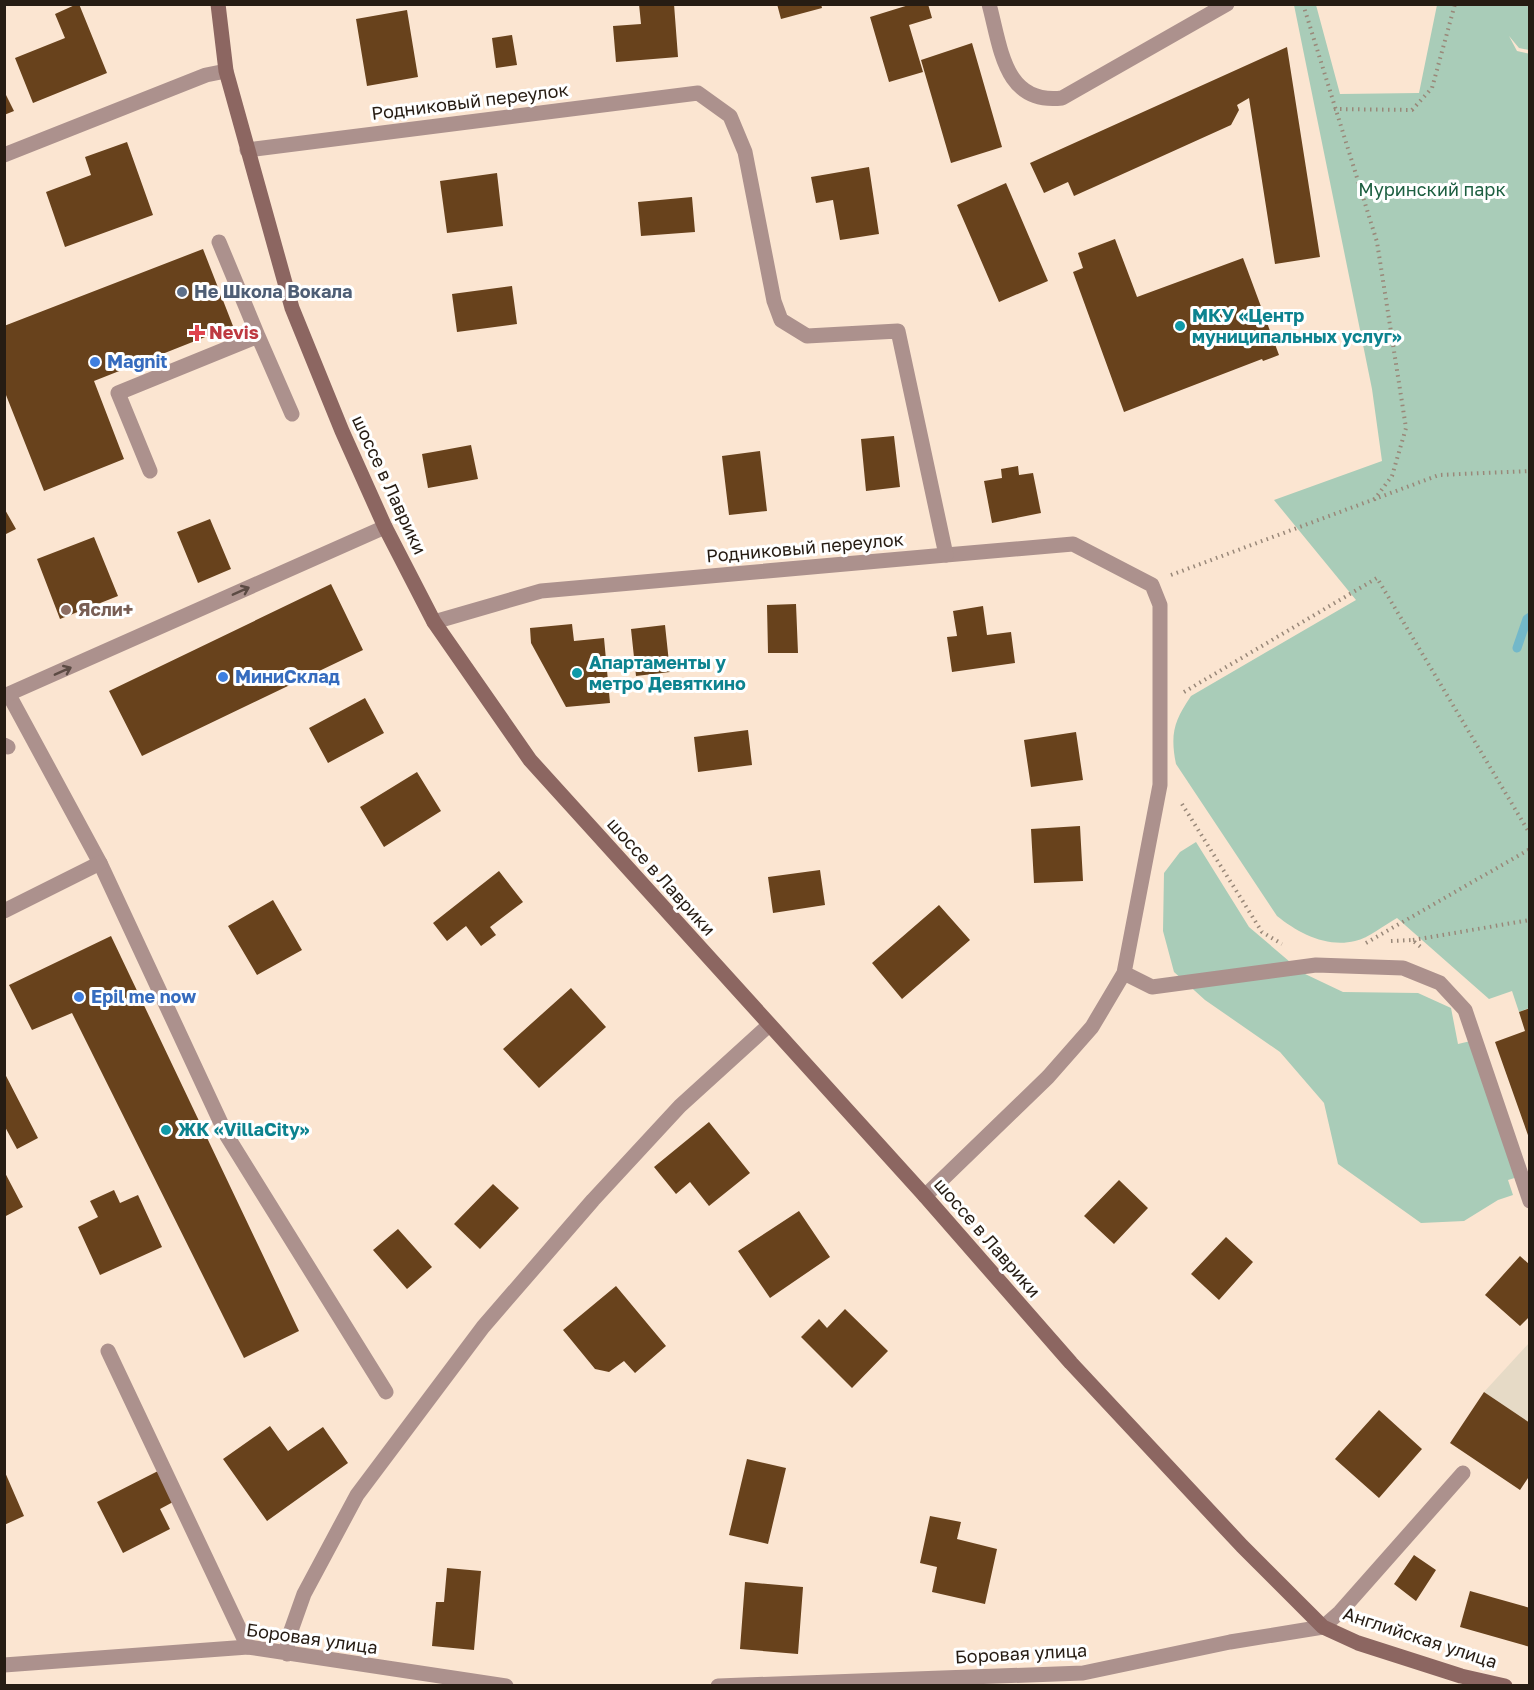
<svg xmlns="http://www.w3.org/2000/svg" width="1534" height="1690" font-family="'Golos Text',sans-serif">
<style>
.industrial{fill:#e6dac6}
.green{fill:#a9ccb8}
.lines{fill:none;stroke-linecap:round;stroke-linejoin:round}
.stream{stroke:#73b8c9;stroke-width:9}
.building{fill:#68421c}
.path{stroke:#998879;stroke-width:4;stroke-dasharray:1.5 4.5;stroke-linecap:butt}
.lane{stroke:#ac918d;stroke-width:15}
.street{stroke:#ac918d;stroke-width:15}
.secondary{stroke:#8c6661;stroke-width:15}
.oneway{stroke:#5c4b44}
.service-dot{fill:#5c6f8a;stroke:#fff;stroke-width:2}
.culture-dot{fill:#0f9aa8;stroke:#fff;stroke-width:2}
.health-dot{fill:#e0444e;stroke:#fff;stroke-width:2}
.shop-dot{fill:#3f7fe0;stroke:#fff;stroke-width:2}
.education-dot{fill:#8d6e63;stroke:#fff;stroke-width:2}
.labels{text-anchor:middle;stroke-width:6;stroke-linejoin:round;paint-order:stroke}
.street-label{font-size:18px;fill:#261c13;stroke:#fff}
.park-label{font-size:18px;fill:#1d5f41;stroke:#fff}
.service-label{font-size:18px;font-weight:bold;fill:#4e5e75;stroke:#fff;text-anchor:start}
.culture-label{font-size:18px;font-weight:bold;fill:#0d838f;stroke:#fff;text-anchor:start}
.health-label{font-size:18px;font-weight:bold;fill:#be3a42;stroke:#fff;text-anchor:start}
.shop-label{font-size:18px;font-weight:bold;fill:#366cbe;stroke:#fff;text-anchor:start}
.education-label{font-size:18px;font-weight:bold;fill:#785e54;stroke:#fff;text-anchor:start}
</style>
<rect width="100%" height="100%" fill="#fbe5d1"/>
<!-- industrial -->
<path class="industrial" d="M1529,1343V1423L1484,1392Z"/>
<!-- green -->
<path class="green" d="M1294,5H1316L1340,94L1419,93L1437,5H1529V50L1519,48L1509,36L1517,51L1530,54L1529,1008L1519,1012L1512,991L1489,999L1397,918C1384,925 1369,938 1355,941C1327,948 1298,933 1277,916L1176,764C1170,734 1174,721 1191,696L1356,600L1274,500L1382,461L1372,389Z
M1196,842L1249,927L1303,973L1343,992L1418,993L1451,1008L1458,1044L1475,1040L1521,1176L1508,1180L1513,1195L1498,1200L1464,1221L1421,1223L1338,1164L1324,1103L1280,1052L1205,1000L1174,972L1163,931L1164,873L1180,852Z"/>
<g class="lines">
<!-- stream -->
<path class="stream" d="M1517,648L1527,619L1530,617"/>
</g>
<!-- building -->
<path class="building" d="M77,4H79L107,73L33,103L15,58L65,38L55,14Z
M639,4H674L678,57L616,62L613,26L641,24Z
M777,4H821L822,8L781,19Z
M912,4H928L932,18L909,25L923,72L889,82L870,17Z
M407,10L418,77L367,86L356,19Z
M512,35L517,65L496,68L492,38Z
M972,43L1002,147L951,163L921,60Z
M1287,47L1320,257L1275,264L1249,98L1237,105L1239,110L1231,125L1074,196L1068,182L1044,193L1030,163Z
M4,91L14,111L4,115Z
M127,142L153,215L65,247L46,192L91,175L85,157Z
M869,167L879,234L840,240L833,200L816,203L811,177Z
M497,173L503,226L447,233L440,181Z
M1006,183L1048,281L999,302L957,205Z
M692,197L695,232L641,236L638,202Z
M1115,239L1137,297L1243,258L1279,355L1263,361L1262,359L1124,412L1073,272L1083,268L1078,253Z
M203,249L233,326L94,381L124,459L44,491L4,390V326Z
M512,286L517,324L457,332L452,294Z
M894,436L900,487L866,491L861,439Z
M471,445L478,479L428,488L422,454Z
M760,451L767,511L729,515L722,456Z
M1018,466L1019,475L1033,473L1041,513L992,523L984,481L1002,478L1001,469Z
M4,508L16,529L4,535Z
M210,519L231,569L198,583L177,532Z
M94,537L118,596L60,619L37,559Z
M331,584L363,650L142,756L109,691Z
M796,604L798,653H768L767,605Z
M983,606L987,635L1011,632L1015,663L952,672L947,637L957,636L953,611Z
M572,624L574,641L604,638L610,703L566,707L531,643L530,628Z
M665,625L670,672L636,676L631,629Z
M365,698L384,733L328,763L309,728Z
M748,730L752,765L698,772L694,737Z
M1076,732L1083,780L1031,787L1024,740Z
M417,772L441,811L384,847L360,807Z
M1080,826L1083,881L1034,883L1031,829Z
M820,870L825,905L773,913L768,877Z
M499,871L523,902L490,927L496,935L481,946L466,926L447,941L433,923Z
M273,900L302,950L257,975L228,926Z
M939,905L970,940L902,999L872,963Z
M111,936L299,1331L244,1358L72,1013L32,1030L9,985Z
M571,988L606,1027L539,1088L503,1049Z
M1530,1008V1138H1529L1495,1042L1525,1031L1519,1012Z
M4,1072L38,1138L17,1149L4,1125Z
M709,1122L750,1173L709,1206L690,1182L676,1194L654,1167Z
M4,1171L23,1207L4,1217Z
M1119,1180L1148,1208L1114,1244L1084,1216Z
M493,1184L519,1208L480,1249L454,1224Z
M114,1190L120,1203L138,1195L162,1247L100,1275L78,1227L98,1217L90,1201Z
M799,1211L830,1257L770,1298L738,1251Z
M398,1229L432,1267L407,1289L373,1250Z
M1226,1237L1253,1262L1219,1300L1191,1274Z
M1520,1256L1530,1265V1316L1520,1326L1485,1295Z
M616,1286L666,1346L635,1373L624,1361L609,1372L595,1369L563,1330Z
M845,1309L888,1351L852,1388L801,1337L819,1319L827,1328Z
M1484,1392L1530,1423V1475L1520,1490L1450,1443Z
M1379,1410L1422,1449L1379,1498L1335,1459Z
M270,1426L288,1451L323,1427L348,1463L267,1521L223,1459Z
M747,1459L786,1468L768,1544L729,1535Z
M4,1470L24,1516L4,1525Z
M158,1471L173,1502L160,1509L170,1529L123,1553L97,1502Z
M930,1516L961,1522L957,1539L997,1549L985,1604L932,1592L937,1567L920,1563Z
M1414,1555L1436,1570L1416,1601L1394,1584Z
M447,1568L481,1571L474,1650L432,1646L436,1602H444Z
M745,1582L803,1587L798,1654L740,1649Z
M1470,1591L1530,1608V1647L1460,1627Z"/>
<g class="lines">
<!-- path -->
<path class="path" d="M1303,4L1377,242L1406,428L1392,476L1374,500
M1334,109L1412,110L1432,88L1455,4
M1171,575L1439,475L1530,471
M1184,692L1377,578L1530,834
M1182,804L1262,932L1282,944
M1413,940L1530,920
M1391,941L1412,940L1422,948
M1366,943L1530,849"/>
<!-- lane -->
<path class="lane" d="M4,155L206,75L226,71
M219,242L258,336
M150,471L118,393L258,336L292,414
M946,555L1073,544L1152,585L1160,605V785L1124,973
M9,695L100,863L227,1136L386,1392
M4,745L8,747
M925,1196L1048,1077L1092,1027L1124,973L1152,987L1316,965L1403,968L1440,983L1465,1010L1530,1201
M108,1351L248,1647
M1323,1627L1340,1612L1463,1473"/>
<!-- street -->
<path class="street" d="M989,4C1001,48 1004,105 1062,98L1227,4
M247,150L698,93L730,116L745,152L774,301L781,320L807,336L898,331L946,555L541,591L434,622
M4,696L385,527
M4,911L100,863
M287,1654L288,1639L304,1594L357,1495L483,1327L593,1200L680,1106L768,1026
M4,1665L248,1647L506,1686
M718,1686L1083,1673L1230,1642L1323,1627"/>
<!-- secondary -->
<path class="secondary" d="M218,4L226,71L292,308L342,431L385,527L434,622L530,760L925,1196L1071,1363L1242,1546L1323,1627L1358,1643L1461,1676L1505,1686"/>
</g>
<!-- one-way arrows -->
<defs><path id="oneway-shaft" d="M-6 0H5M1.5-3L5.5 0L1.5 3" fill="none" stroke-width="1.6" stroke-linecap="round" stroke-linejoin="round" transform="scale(1.5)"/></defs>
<g class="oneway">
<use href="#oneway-shaft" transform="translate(241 591) rotate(-24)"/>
<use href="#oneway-shaft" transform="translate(63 671) rotate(-24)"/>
</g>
<!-- markers -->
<circle class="service-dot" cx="182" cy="292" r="6"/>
<g class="culture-dot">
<circle cx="1180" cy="326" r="6"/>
<circle cx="577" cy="673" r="6"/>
<circle cx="166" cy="1130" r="6"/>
</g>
<path class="health-dot" d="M194 324h6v6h6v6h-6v6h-6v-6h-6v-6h6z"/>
<g class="shop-dot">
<circle cx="95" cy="362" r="6"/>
<circle cx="223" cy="677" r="6"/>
<circle cx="79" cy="997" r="6"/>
</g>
<circle class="education-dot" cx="66" cy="610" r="6"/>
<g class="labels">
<!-- street labels -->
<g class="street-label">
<text transform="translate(470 102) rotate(-7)" y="6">Родниковый переулок</text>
<text transform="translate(389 485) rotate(65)" y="6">шоссе в Лаврики</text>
<text transform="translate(805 548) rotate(-5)" y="6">Родниковый переулок</text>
<text transform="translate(661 877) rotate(48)" y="6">шоссе в Лаврики</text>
<text transform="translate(987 1238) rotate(49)" y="6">шоссе в Лаврики</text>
<text transform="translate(1420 1638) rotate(18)" y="6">Английская улица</text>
<text transform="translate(312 1639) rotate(8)" y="6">Боровая улица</text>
<text transform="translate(1021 1654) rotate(-3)" y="6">Боровая улица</text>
</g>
<!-- park labels -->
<g class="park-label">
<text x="1432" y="196">Муринский парк</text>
</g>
<!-- service labels -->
<g class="service-label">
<text x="194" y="298">Не Школа Вокала</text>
</g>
<!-- culture labels -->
<g class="culture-label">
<text x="1192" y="322">МКУ «Центр<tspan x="1192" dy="21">муниципальных услуг»</tspan></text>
<text x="589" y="669">Апартаменты у<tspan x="589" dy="21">метро Девяткино</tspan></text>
<text x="178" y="1136">ЖК «VillaCity»</text>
</g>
<!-- health labels -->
<g class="health-label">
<text x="209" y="339">Nevis</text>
</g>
<!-- shop labels -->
<g class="shop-label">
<text x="107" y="368">Magnit</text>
<text x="235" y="683">МиниСклад</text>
<text x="91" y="1003">Epil me now</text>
</g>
<!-- education labels -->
<g class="education-label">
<text x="78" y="616">Ясли+</text>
</g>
</g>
<!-- border -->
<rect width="1534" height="1690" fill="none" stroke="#261c13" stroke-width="12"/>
</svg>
